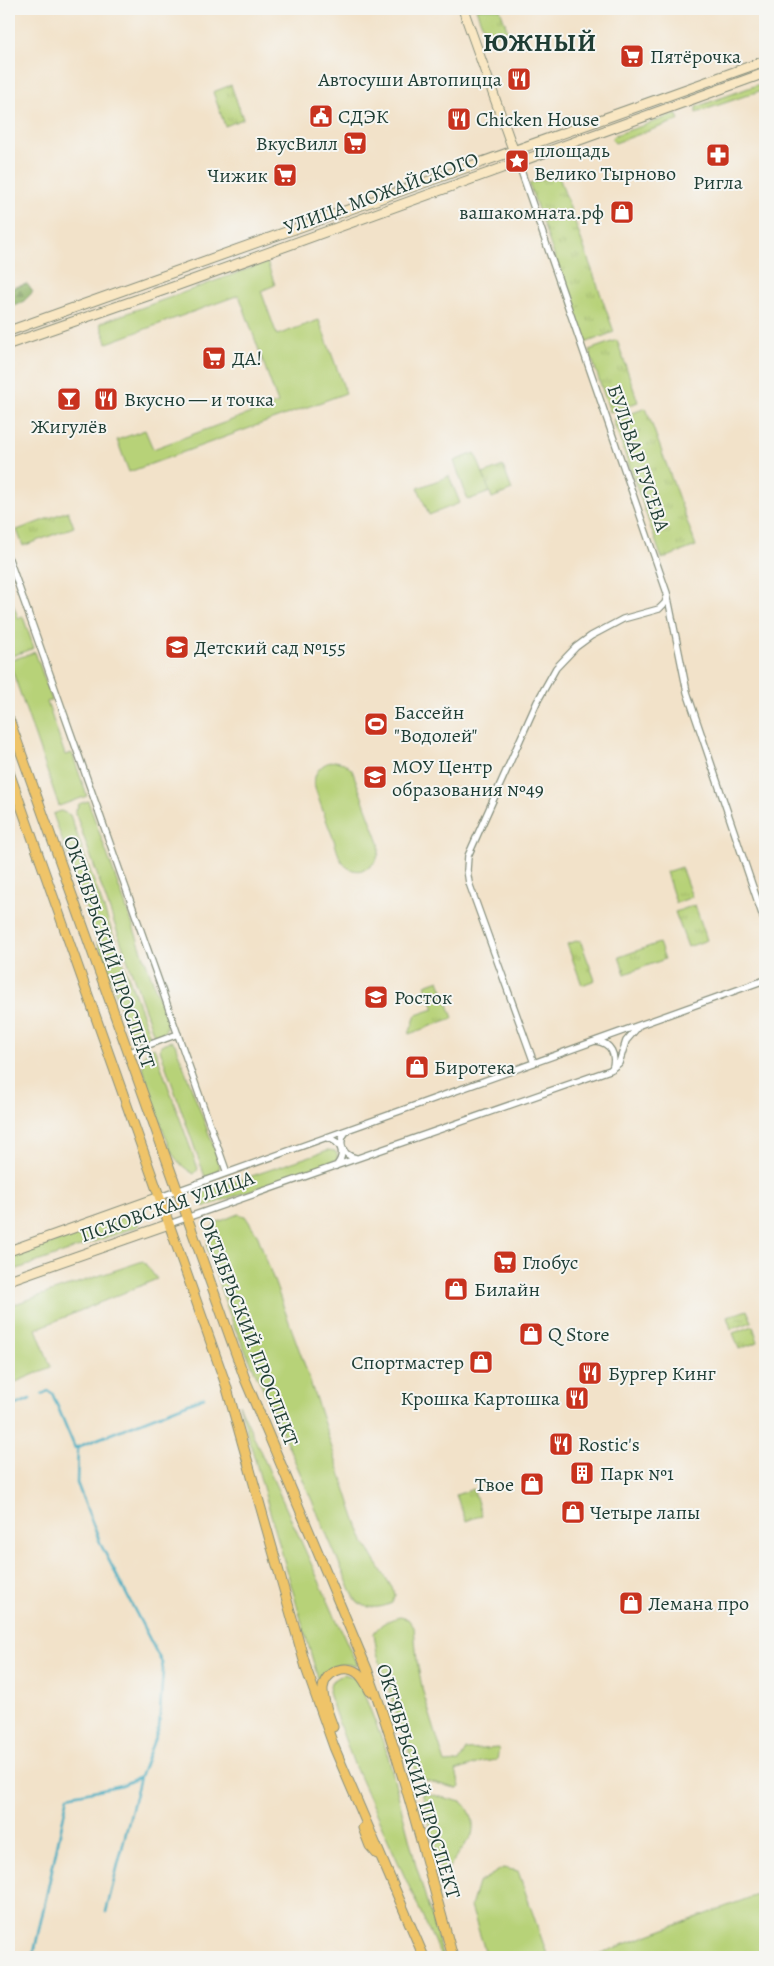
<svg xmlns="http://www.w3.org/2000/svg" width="774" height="1966" font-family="Alegreya,serif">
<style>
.grass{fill:#b7d278;stroke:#6b8856}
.forest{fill:url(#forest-firs);stroke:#58784e}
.park{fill:url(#park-tufts);stroke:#6b8856}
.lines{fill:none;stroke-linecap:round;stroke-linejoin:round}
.stream{stroke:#42acc1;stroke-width:2.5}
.street-casing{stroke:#88907e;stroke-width:8}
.secondary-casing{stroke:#88907e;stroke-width:11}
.primary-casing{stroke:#88907e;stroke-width:11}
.street{stroke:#fff;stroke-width:5.5}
.secondary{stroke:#f9e7c3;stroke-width:9}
.primary{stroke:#efc469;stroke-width:9}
.labels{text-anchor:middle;stroke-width:4;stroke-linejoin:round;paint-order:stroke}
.poi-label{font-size:20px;fill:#1f3d34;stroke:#f6f6f2;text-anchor:start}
.street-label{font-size:20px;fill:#1f3d34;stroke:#f6f6f2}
.district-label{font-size:25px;font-weight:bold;letter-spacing:1px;fill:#1f3d34;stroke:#f6f6f2}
</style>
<defs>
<pattern id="forest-firs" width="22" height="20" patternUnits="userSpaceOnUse" patternTransform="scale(1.25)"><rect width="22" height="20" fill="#91b468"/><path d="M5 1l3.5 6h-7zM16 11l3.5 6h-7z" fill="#769456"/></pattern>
<pattern id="park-tufts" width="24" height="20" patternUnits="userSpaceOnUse" patternTransform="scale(1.25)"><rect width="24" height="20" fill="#b7d278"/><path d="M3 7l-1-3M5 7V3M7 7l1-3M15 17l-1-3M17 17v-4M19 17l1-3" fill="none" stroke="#9db568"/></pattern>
</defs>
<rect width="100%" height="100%" fill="#f6f6f2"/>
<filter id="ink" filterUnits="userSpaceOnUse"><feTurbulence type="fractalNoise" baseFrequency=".02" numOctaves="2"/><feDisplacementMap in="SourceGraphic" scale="10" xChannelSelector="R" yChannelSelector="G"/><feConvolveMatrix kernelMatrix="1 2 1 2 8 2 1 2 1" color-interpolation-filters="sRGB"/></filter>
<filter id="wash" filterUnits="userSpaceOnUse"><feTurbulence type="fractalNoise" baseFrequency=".0096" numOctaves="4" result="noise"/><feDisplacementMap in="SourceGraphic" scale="20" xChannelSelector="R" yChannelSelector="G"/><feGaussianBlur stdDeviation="1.12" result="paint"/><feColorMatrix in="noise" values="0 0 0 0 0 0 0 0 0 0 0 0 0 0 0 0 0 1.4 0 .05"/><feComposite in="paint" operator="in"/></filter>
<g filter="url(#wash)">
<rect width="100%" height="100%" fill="#f2e2c9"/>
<!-- grass -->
<path class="grass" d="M765,82V89L696,113V107Z
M674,115H677L679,120L615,143L611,139L615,135Z
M267,262L275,285L261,291L277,335L319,320L346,393L129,472L117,440L145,430L153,449L278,403L239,295L107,343L100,323Z
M475,453L490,492L468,500L454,461Z
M449,476L460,503L429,515L418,488Z
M9,592L18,618L23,617L34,648L9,657Z
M35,652L52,700L47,702L65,755L72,753L87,796L59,806L9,661Z
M335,761L344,763L352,770L379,843C383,866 356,881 342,862C338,855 336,847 334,840C327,823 321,806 315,788C312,774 320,763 335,761Z
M88,801L166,1018C168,1028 165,1035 155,1038L75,812L79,804Z
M61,811L70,815L151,1039C140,1042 136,1041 129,1032L53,814Z
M171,1041L175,1044L218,1158L220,1167L216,1174L205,1177L160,1050L161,1045Z
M154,1047L198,1169L194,1174C186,1169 179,1164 174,1156C168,1147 142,1071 142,1061C143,1054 148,1050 154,1047Z
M328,1150L335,1151L338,1155L336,1160L204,1207L199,1194Z
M134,1214L139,1226L9,1272V1258Z
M238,1214L245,1216L257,1234L304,1363L355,1518L365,1544L394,1591L395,1595L392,1603C382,1608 366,1610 357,1601C354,1597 351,1591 349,1586L274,1413L234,1326L213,1268L207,1247L210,1229L216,1223Z
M143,1261L157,1279L36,1329L51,1367L9,1385V1306Z
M239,1404L357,1665C339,1663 327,1665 319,1682Z
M400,1617L408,1619L414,1627L417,1661L423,1692L445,1763L459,1762L466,1750L499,1748L497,1760L482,1762L456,1771L460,1787L458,1789L418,1778L377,1653L374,1633C381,1623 388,1620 400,1617Z
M344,1674L353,1677L360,1684L387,1752L416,1865L443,1957H441L355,1767L334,1710L329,1691L331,1682Z
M422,1792L461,1802C472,1810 475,1823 472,1835L442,1877Z
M503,1868L518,1871L548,1957H487L471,1907L478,1883Z
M765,1892V1957H590Z"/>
<!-- forest -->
<path class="forest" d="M9,283L11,288L27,284L33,292L22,303L9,308Z"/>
<!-- park -->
<path class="park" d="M476,9H500L508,31L487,38Z
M231,85L243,119L225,126L213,92Z
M558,174L614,332L585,343L529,184Z
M617,340L638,402L610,412L589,350Z
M646,408L696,546L662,559L613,420Z
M503,466L512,490L492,498L483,474Z
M68,511L74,527L23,546L17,530Z
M681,867L692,897L676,903L666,872Z
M695,905L707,940L688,947L675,912Z
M580,940L595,980L582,985L567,944Z
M659,943L665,959L625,974L619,957Z
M439,980L453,1018L409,1034L416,1015L434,1009L425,985Z
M747,1310L752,1322L731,1329L727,1317Z
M753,1326L758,1342L739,1349L733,1333Z
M473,1489L482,1515L466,1521L456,1495Z"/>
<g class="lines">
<!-- stream -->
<path class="stream" d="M42,1394L48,1391L52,1393L75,1448L204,1397
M9,1408L30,1399
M78,1447L77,1483L101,1545L162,1663L163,1670L159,1727L140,1777L106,1912
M33,1957L68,1796L122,1785L140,1777"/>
</g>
</g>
<g filter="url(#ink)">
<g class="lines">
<!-- street casing -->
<g class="street-casing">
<path id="street" d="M518,162L667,593L687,692L765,923
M9,559L227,1173
M596,1041C611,1043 617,1055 612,1069
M127,1053L178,1034
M534,1063L469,883L467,870L468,856L537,702L556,668L576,647L591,636L623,619L659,609L665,603L667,597
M348,1130C337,1140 341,1155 356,1158
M327,1138C342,1141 346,1155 336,1166
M160,1197L765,980
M169,1224L610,1070L619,1063L626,1041L638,1027"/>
</g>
<!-- secondary casing -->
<g class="secondary-casing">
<path id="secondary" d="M463,9L515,155
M9,331L765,61
M9,344L173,287L765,73
M9,1251L160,1197
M9,1280L169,1224"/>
</g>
<!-- primary casing -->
<g class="primary-casing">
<path id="primary" d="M9,719L245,1379L367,1669C402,1763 426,1861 453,1957
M9,772L226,1385L307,1671L334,1747L424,1957
M333,1727C329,1715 322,1700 323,1688C325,1671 346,1663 359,1674C364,1679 367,1685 370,1691
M363,1828L370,1846L377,1854"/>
</g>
<!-- street -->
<use href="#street" class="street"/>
<!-- secondary -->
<use href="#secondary" class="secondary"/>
<!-- primary -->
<use href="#primary" class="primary"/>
</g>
</g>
<!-- icons -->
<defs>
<g id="supermarket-square" transform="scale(1.25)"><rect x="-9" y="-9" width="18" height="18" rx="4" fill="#c8321e" stroke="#f6f6f2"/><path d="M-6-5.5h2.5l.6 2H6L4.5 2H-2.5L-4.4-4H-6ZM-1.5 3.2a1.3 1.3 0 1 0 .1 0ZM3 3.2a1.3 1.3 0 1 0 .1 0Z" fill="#fff"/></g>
<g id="restaurant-square" transform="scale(1.25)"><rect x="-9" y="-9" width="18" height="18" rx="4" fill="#c8321e" stroke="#f6f6f2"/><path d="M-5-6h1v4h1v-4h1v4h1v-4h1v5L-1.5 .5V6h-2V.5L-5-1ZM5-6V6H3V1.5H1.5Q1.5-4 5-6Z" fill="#fff"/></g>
<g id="civic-square" transform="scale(1.25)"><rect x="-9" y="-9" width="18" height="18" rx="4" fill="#c8321e" stroke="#f6f6f2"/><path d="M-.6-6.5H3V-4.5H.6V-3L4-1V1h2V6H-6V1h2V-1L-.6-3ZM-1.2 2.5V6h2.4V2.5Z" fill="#fff"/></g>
<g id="pharmacy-square" transform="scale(1.25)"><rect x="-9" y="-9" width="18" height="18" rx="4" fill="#c8321e" stroke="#f6f6f2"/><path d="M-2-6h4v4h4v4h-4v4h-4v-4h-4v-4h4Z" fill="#fff"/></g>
<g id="sight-square" transform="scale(1.25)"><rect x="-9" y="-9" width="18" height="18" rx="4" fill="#c8321e" stroke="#f6f6f2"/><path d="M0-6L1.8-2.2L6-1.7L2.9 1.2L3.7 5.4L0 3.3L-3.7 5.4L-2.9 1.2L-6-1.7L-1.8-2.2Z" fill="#fff"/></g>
<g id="shop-square" transform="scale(1.25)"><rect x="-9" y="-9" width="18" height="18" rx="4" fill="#c8321e" stroke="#f6f6f2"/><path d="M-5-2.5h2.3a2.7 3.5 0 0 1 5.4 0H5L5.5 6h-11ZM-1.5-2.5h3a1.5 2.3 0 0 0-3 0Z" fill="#fff"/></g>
<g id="bar-square" transform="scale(1.25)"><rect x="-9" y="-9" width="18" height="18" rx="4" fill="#c8321e" stroke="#f6f6f2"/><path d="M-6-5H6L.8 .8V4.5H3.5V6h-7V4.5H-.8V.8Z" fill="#fff"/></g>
<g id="school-square" transform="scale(1.25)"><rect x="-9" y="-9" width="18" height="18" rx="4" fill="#c8321e" stroke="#f6f6f2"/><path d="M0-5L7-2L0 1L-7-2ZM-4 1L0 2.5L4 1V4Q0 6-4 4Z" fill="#fff"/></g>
<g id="stadium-square" transform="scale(1.25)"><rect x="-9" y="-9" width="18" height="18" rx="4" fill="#c8321e" stroke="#f6f6f2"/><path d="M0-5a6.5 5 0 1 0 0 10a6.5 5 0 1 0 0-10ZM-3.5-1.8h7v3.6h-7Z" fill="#fff"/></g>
<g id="building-square" transform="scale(1.25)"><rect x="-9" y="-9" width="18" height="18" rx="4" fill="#c8321e" stroke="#f6f6f2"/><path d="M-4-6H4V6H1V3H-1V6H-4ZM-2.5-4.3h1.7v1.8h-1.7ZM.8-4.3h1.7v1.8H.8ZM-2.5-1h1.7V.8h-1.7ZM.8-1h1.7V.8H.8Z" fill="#fff"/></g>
</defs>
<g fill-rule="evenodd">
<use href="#supermarket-square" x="632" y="56"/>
<use href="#restaurant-square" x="519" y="79"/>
<use href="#civic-square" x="321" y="116"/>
<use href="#restaurant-square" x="459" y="119"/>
<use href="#supermarket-square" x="355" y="143"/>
<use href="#pharmacy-square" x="718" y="155"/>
<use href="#sight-square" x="517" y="161"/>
<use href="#supermarket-square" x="285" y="175"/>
<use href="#shop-square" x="622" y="212"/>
<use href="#supermarket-square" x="214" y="358"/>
<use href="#bar-square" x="69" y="399"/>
<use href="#restaurant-square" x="106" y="399"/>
<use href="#school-square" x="177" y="647"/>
<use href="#stadium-square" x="376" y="724"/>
<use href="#school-square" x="375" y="777"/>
<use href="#school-square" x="376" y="997"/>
<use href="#shop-square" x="417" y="1067"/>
<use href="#supermarket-square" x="505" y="1262"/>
<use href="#shop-square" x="456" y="1289"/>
<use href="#shop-square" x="531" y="1334"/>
<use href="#shop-square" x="481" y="1362"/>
<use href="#restaurant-square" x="590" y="1373"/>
<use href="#restaurant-square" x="577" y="1398"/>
<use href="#restaurant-square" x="561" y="1444"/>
<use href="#building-square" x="582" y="1473"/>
<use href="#shop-square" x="532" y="1484"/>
<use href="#shop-square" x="573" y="1512"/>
<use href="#shop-square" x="631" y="1603"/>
</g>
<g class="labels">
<!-- poi labels -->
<g class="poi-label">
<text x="650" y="63">Пятёрочка</text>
<text x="502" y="86" text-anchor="end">Автосуши Автопицца</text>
<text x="338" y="123">СДЭК</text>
<text x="476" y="126">Chicken House</text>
<text x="338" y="150" text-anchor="end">ВкусВилл</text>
<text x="534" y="157">площадь<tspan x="534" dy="23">Велико Тырново</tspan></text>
<text x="268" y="182" text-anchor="end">Чижик</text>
<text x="718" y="189" text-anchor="middle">Ригла</text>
<text x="604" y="219" text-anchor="end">вашакомната.рф</text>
<text x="232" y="365">ДА!</text>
<text x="124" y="406">Вкусно — и точка</text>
<text x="69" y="433" text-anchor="middle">Жигулёв</text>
<text x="194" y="654">Детский сад №155</text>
<text x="394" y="719">Бассейн<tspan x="394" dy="23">"Водолей"</tspan></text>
<text x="392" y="773">МОУ Центр<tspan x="392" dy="23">образования №49</tspan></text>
<text x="394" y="1004">Росток</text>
<text x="434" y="1074">Биротека</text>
<text x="522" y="1269">Глобус</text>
<text x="474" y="1296">Билайн</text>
<text x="548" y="1341">Q Store</text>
<text x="464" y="1369" text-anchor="end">Спортмастер</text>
<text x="608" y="1380">Бургер Кинг</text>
<text x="560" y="1405" text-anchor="end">Крошка Картошка</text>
<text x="578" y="1451">Rostic's</text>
<text x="600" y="1480">Парк №1</text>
<text x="514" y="1491" text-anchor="end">Твое</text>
<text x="590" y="1519">Четыре лапы</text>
<text x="648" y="1610">Лемана про</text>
</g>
<!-- street labels -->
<g class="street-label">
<text transform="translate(381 193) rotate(-20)" y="7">УЛИЦА МОЖАЙСКОГО</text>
<text transform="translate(639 458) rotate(71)" y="7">БУЛЬВАР ГУСЕВА</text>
<text transform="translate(110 952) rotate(71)" y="7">ОКТЯБРЬСКИЙ ПРОСПЕКТ</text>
<text transform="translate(167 1206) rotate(-19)" y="7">ПСКОВСКАЯ УЛИЦА</text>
<text transform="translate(249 1331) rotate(69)" y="7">ОКТЯБРЬСКИЙ ПРОСПЕКТ</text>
<text transform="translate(419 1781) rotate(73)" y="7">ОКТЯБРЬСКИЙ ПРОСПЕКТ</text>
</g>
<!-- district labels -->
<g class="district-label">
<text x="540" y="51">ЮЖНЫЙ</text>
</g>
</g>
<!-- margin -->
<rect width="774" height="1966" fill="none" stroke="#f6f6f2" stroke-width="30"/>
</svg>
